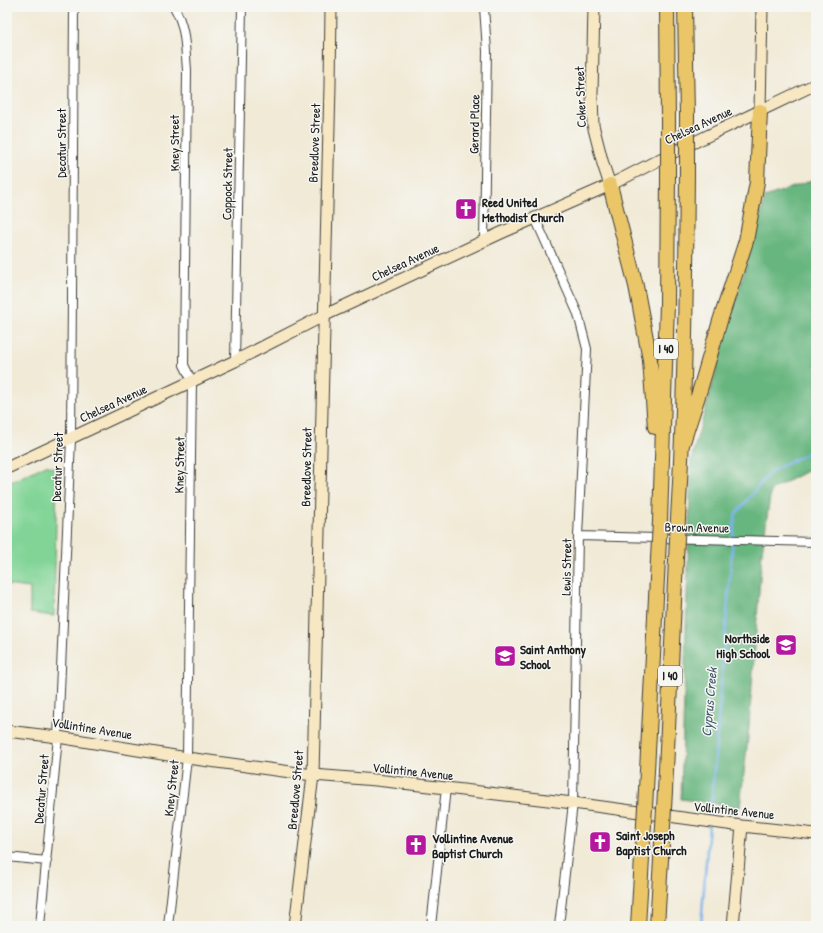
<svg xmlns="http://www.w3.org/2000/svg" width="823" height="933" font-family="'Patrick Hand',sans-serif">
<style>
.green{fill:#81d496;stroke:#4e7859}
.forest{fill:#68b67f;stroke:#42694e}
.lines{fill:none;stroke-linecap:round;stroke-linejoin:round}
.stream{stroke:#7bb3eb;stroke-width:2.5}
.street-casing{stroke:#3c3b38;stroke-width:10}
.secondary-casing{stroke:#3c3b38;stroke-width:13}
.highway-casing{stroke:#3c3b38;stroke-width:16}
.street{stroke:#fff;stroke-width:8}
.secondary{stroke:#f7e8c3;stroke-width:11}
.highway{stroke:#ebc669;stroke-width:14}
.highway-bridge-casing{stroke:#3c3b38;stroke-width:16;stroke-linecap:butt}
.highway-bridge{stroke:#ebc669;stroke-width:14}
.labels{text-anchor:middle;stroke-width:3;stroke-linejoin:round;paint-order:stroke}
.shield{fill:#f6f6f2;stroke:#5d5d5c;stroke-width:1}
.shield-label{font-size:12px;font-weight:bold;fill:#1c1c1c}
.street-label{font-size:13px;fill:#1c1c1c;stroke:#f6f6f2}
.poi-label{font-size:13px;font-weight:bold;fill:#1c1c1c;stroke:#f6f6f2;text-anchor:start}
.water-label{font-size:14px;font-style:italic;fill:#42586f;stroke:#f6f6f2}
</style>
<rect width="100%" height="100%" fill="#f6f6f2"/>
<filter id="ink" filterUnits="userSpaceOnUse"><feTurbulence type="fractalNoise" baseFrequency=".025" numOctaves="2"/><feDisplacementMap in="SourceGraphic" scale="8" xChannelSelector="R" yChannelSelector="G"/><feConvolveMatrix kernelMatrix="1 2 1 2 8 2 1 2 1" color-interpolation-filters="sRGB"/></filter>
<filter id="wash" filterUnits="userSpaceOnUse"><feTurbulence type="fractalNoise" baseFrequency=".012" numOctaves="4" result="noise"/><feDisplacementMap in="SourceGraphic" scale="16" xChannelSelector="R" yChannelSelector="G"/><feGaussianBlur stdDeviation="0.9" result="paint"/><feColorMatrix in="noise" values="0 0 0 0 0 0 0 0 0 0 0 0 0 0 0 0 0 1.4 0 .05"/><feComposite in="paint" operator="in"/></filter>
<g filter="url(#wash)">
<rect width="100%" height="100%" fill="#f1ead7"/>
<!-- green -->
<path class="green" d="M46,465L54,468L57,472L54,616L30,613V588L7,585V484Z"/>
<!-- forest -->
<path class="forest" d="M816,179V466L771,490L762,552L748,738L740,807L681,799L691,460L765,197Z"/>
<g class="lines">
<!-- stream -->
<path class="stream" d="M710,819L735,515L770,472L816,449
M701,926L709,824"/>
</g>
</g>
<g filter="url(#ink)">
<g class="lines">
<!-- street casing -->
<g class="street-casing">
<path id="street" d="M535,218L578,314L587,349L578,536L573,803L559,926
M484,241L487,51L484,7
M235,361L242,7
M578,536L816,542
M7,857L47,861
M40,926L58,737L71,439L74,7
M168,926L187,758L192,381L184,365L187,70C185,48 186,27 174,7
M431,926L446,788"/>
</g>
<!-- secondary casing -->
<g class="secondary-casing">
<path id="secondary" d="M594,7L592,94L593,125L603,164L610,185
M760,111L762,7
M7,468L235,361L323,316L501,233L610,185L678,150L816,84
M7,731L58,737L187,758L313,775L376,780L446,788L573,803L742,826L816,834
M295,926L313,775L330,85L331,7
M733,926L742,826"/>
</g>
<!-- highway casing -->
<g class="highway-casing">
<path id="highway" d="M667,7L668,120
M685,7L687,115
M610,185L636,286L650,360L655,427
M682,445L699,393L720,321L746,241L757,182L760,111
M678,518C685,403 686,288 687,173
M660,521L667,304L668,177
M646,790L658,559
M665,791L676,560
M638,926L643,841
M657,926L662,843"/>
</g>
<!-- street -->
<use href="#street" class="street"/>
<!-- secondary -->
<use href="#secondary" class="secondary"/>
<!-- highway -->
<use href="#highway" class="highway"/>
<!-- highway-bridge casing -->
<g class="highway-bridge-casing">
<path id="highway-bridge" d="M668,120V177
M687,173V115
M658,559L660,521
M676,560L678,518
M643,841L646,790
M662,843L665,791"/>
</g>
<!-- highway-bridge -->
<use href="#highway-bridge" class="highway-bridge"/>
</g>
</g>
<!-- icons -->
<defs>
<g id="church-square" transform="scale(1.15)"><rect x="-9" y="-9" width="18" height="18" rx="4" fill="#b5179e" stroke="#f6f6f2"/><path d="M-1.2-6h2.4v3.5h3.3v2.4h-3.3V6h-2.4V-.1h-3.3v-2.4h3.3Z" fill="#fff"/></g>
<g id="school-square" transform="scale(1.15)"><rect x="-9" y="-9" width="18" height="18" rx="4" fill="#b5179e" stroke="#f6f6f2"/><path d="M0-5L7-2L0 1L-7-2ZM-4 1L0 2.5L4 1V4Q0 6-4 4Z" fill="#fff"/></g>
</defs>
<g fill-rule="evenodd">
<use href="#church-square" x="466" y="209"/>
<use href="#school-square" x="786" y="645"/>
<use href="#school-square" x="505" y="656"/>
<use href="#church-square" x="600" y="842"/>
<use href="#church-square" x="416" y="845"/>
</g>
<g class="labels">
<!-- shield labels -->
<g class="shield">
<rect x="654" y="339" width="24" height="20" rx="3"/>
<rect x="658" y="666" width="24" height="20" rx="3"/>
</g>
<g class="shield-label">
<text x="666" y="353">I 40</text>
<text x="670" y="680">I 40</text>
</g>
<!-- street labels -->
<g class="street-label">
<text transform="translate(580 97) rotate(-92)" y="5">Coker Street</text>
<text transform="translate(474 124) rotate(-89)" y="5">Gerard Place</text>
<text transform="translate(698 125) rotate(-25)" y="5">Chelsea Avenue</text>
<text transform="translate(61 143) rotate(-90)" y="5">Decatur Street</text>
<text transform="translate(174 143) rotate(-90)" y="5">Kney Street</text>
<text transform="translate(314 143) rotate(-88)" y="5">Breedlove Street</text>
<text transform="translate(227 184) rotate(-89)" y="5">Coppock Street</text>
<text transform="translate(405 262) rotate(-25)" y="5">Chelsea Avenue</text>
<text transform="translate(113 403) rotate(-25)" y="5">Chelsea Avenue</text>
<text transform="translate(179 465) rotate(-89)" y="5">Kney Street</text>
<text transform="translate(57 467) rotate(-88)" y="5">Decatur Street</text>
<text transform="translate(306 467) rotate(-89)" y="5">Breedlove Street</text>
<text transform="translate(697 527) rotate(1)" y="5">Brown Avenue</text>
<text transform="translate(566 567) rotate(-89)" y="5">Lewis Street</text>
<text transform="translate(92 728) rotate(9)" y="5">Vollintine Avenue</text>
<text transform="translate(413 771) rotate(6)" y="5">Vollintine Avenue</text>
<text transform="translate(171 788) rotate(-84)" y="5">Kney Street</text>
<text transform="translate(41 789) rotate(-85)" y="5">Decatur Street</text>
<text transform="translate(295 790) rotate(-85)" y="5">Breedlove Street</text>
<text transform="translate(734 810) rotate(6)" y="5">Vollintine Avenue</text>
</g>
<!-- poi labels -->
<g class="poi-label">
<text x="482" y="207">Reed United<tspan x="482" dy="15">Methodist Church</tspan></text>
<text x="770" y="643" text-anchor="end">Northside<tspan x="770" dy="15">High School</tspan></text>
<text x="520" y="654">Saint Anthony<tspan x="520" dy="15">School</tspan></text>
<text x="616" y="840">Saint Joseph<tspan x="616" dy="15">Baptist Church</tspan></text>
<text x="432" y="843">Vollintine Avenue<tspan x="432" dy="15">Baptist Church</tspan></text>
</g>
<!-- water labels -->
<g class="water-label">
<text transform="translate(709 702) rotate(-85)" y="5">Cyprus Creek</text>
</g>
</g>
<!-- margin -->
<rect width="823" height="933" fill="none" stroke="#f6f6f2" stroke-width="24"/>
</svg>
